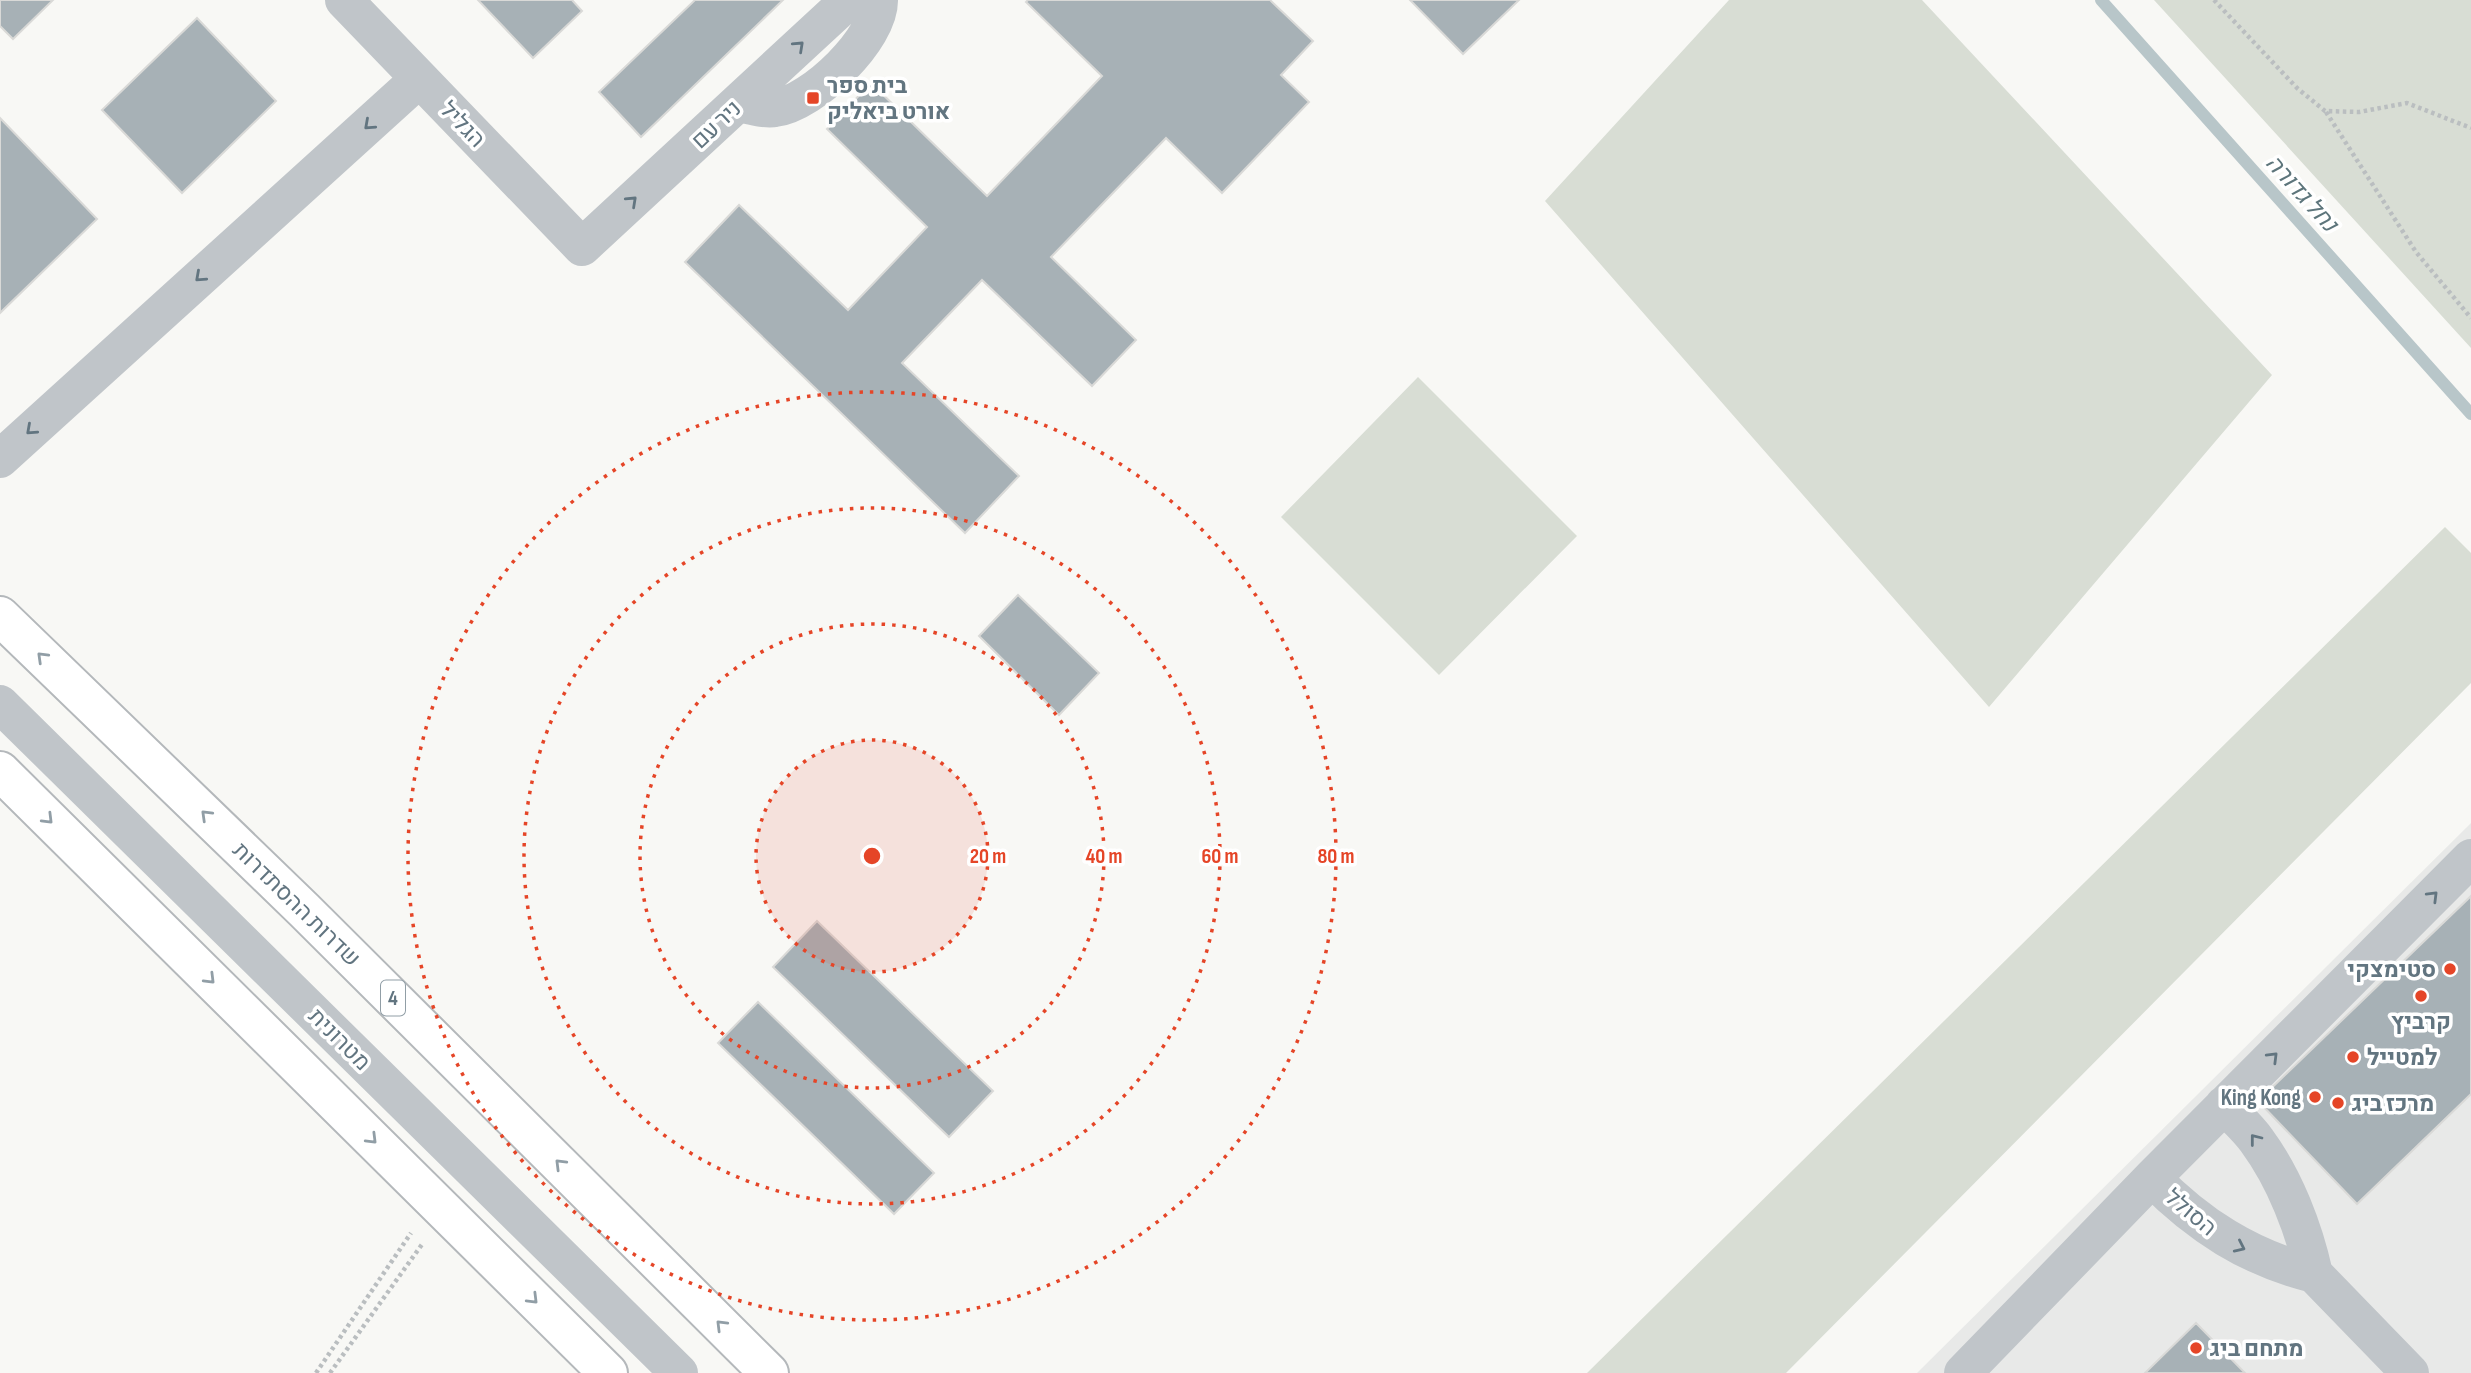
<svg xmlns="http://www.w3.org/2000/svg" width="2471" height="1373" font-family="'Sofia Sans Condensed',Heebo,sans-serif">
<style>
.built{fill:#e8e9e8}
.green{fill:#d8ddd4}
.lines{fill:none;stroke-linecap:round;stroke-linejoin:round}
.stream{stroke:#b8c6c9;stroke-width:12}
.building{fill:#a7b1b6;stroke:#d9d9d7;stroke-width:2}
.highway-casing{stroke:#b4b8bb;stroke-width:42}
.path{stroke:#babec0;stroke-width:4.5;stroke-dasharray:3.5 3.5;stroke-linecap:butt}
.minor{stroke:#c0c5c9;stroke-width:38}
.highway{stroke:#fff;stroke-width:38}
.oneway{stroke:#627580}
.oneway2{stroke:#919ea6}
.ring{fill:none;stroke:#e54527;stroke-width:3.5;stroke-dasharray:3.5 7}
.poi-dot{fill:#e54527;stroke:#fff;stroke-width:2.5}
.labels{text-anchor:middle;stroke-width:7;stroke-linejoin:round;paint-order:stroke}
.shield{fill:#fff;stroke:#919ea6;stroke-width:2}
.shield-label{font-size:21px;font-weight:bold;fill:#627580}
.poi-label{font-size:23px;font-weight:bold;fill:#627580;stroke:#fff;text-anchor:start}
.street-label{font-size:23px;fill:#627580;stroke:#fff}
.water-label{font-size:24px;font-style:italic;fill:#5d757b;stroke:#fff}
.centre{fill:#e54527;stroke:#fff;stroke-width:3.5}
.ring-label{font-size:21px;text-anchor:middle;font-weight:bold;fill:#e54527;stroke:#fff;stroke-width:7;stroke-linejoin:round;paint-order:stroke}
</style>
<rect width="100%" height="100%" fill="#f8f8f5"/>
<!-- built -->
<path class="built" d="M2471,823V1373H1917Z"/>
<!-- green -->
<path class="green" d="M1729,0H1922L2272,375L1989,707L1545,201Z
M2154,0H2471V348Z
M1418,377L1577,536L1439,675L1281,517Z
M2445,527L2471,553V683L1786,1373H1587Z"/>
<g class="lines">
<!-- stream -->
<path class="stream" d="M2101,0L2471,414"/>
</g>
<!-- building -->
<path class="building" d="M0,0H53L13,39L0,26Z
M478,0H572L582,11L533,58Z
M695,0H783L641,137L599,92Z
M1028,0H1270L1313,41L1281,75L1309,102L1222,193L1166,138L1051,257L1136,340L1092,386L982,280L902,363L1019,476L965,533L685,262L739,205L848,310L927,227L827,129L871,83L987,196L1102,76L1026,2Z
M1410,0H1519L1463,54Z
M197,18L276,101L182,193L102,110Z
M0,118L97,219L0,313Z
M1018,595L1099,673L1059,715L979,636Z
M2471,896V1094L2357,1204L2258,1101Z
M817,921L993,1091L949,1137L773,967Z
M758,1002L934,1173L894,1214L718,1043Z
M2196,1323L2245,1373H2145Z"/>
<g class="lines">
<!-- highway casing -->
<g class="highway-casing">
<path id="highway" d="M0,616L304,910L769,1373
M0,771L608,1373"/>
</g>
<!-- path -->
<path class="path" d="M2214,0L2297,88L2325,111L2359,112L2407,103L2471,128
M2326,112L2416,252L2471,318
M316,1373L411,1233
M330,1373L423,1243"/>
<!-- minor -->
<path class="minor" d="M344,0L582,247L849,0
M738,103C749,105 765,110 775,108C813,103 880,38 879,0
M0,459L419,79
M0,704L679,1373
M2224,1105C2235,1117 2248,1128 2257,1141C2285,1179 2304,1229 2314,1274C2249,1258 2198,1225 2152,1178L2471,858
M2314,1274L2410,1373
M1963,1373L2152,1178"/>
<!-- highway -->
<use href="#highway" class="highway"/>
</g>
<!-- one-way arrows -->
<defs><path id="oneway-chevron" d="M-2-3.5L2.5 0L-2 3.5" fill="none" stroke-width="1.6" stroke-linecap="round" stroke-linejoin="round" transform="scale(1.75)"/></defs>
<g class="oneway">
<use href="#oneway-chevron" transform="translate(799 46) rotate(-43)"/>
<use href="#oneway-chevron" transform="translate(369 125) rotate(138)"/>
<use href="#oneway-chevron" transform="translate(632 201) rotate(-43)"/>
<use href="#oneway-chevron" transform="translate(200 277) rotate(138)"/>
<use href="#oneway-chevron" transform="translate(31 430) rotate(138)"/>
<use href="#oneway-chevron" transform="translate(2433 896) rotate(-45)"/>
<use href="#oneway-chevron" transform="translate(2273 1057) rotate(-45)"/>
<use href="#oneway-chevron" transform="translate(2255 1139) rotate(-128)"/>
<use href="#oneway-chevron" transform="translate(2240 1247) rotate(25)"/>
</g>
<g class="oneway2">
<use href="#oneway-chevron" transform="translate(42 657) rotate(-136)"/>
<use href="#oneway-chevron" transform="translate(206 815) rotate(-136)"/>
<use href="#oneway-chevron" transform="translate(48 819) rotate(45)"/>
<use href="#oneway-chevron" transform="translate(210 979) rotate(45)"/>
<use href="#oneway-chevron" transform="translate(372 1139) rotate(45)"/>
<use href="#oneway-chevron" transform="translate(560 1164) rotate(-135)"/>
<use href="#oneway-chevron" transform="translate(533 1299) rotate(45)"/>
<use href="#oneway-chevron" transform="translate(721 1325) rotate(-135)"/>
</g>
<!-- distance rings -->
<circle cx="872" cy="856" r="116" fill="#e54527" fill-opacity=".12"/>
<g class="ring">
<circle cx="872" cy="856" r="116"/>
<circle cx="872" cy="856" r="232"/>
<circle cx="872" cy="856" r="348"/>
<circle cx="872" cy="856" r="464"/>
</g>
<!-- markers -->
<g class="poi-dot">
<rect x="806" y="91" width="14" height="14" rx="3.5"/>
<circle cx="2450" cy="969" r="7"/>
<circle cx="2421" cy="996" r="7"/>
<circle cx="2353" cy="1057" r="7"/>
<circle cx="2315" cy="1097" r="7"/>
<circle cx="2338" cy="1103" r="7"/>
<circle cx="2196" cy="1348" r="7"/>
</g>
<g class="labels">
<!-- shield labels -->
<rect class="shield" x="381" y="980.5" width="24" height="35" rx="5"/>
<g class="shield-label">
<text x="393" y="1005">4</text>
</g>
<!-- poi labels -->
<g class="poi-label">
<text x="827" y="93">בית ספר<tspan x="827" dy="26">אורט ביאליק</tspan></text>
<text x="2436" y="977" text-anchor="end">סטימצקי</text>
<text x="2421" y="1029" text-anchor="middle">קרביץ</text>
<text x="2367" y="1065">למטייל</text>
<text x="2301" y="1105" text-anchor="end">King Kong</text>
<text x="2352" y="1111">מרכז ביג</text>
<text x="2210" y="1356">מתחם ביג</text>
</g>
<!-- street labels -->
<g class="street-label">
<text transform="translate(463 124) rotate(46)" y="8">הגליל</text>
<text transform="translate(716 124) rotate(-43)" y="8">ניר עם</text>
<text transform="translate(297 904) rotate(44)" y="8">שדרות ההסתדרות</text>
<text transform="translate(340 1039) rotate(45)" y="8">מטרונית</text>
<text transform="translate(2191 1212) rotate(40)" y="8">הסולל</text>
</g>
<!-- water labels -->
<g class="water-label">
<text transform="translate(2302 193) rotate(48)" y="8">נחל גדורה</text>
</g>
</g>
<circle cx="872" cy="856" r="10" class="centre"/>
<g class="ring-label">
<text x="988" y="863">20 m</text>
<text x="1104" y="863">40 m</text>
<text x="1220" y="863">60 m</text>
<text x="1336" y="863">80 m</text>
</g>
</svg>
